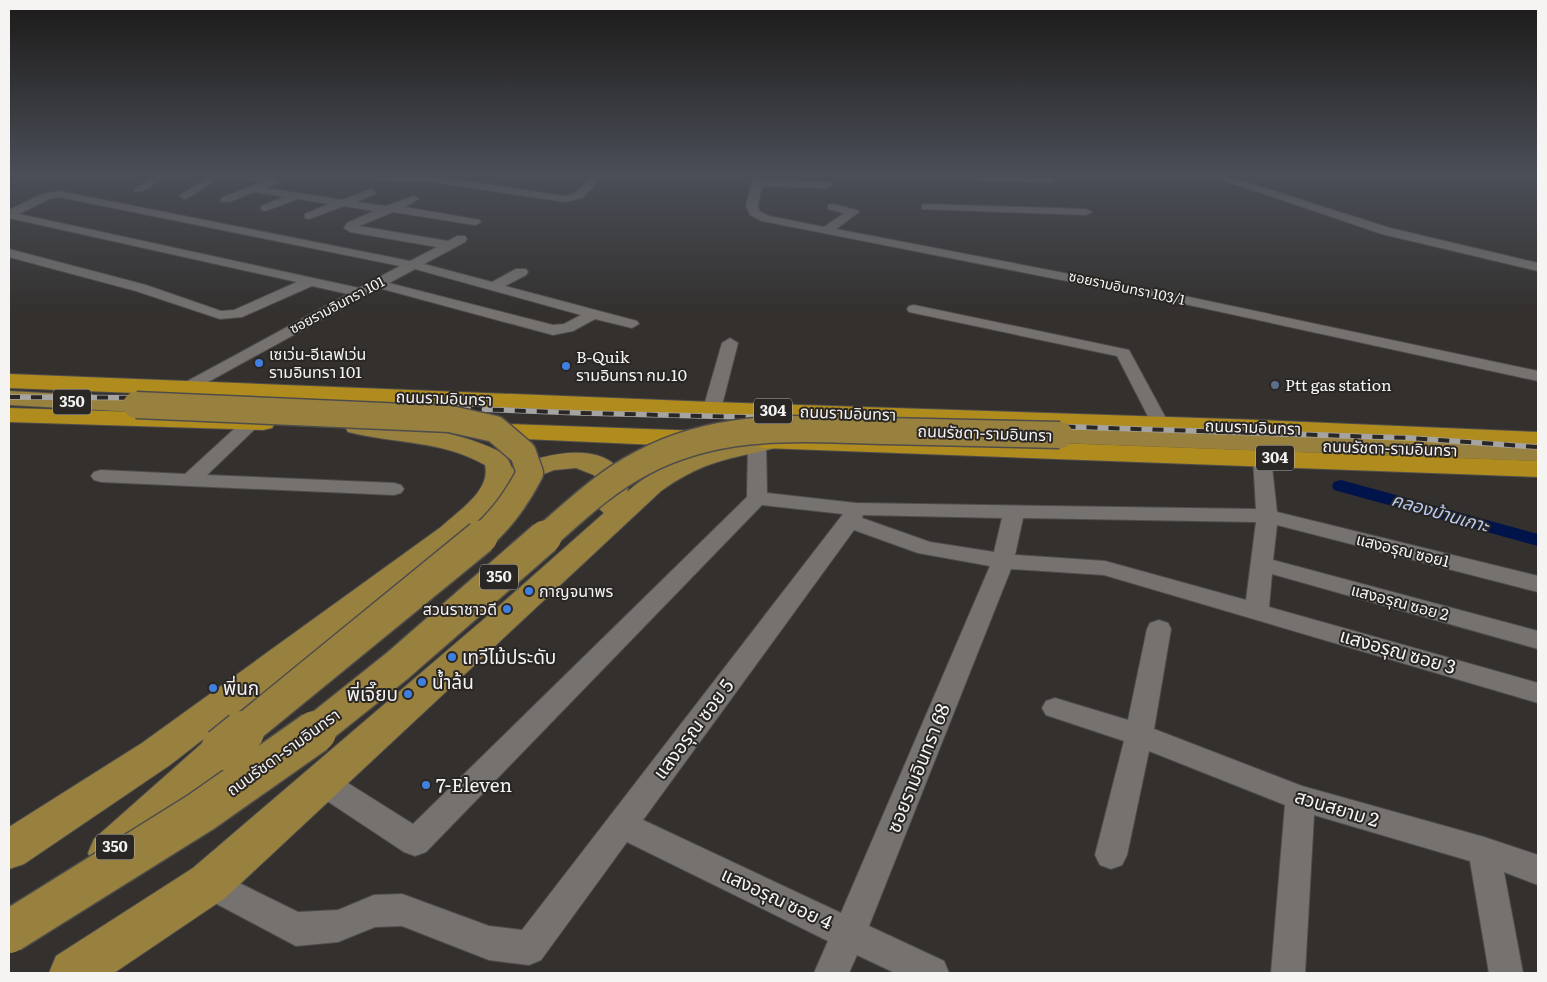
<svg xmlns="http://www.w3.org/2000/svg" width="1547" height="982" font-family="Literata,'Noto Sans Thai',serif">
<style>
.lines{fill:none;stroke-linecap:round;stroke-linejoin:round}
.canal{fill:#01134b;fill-rule:evenodd}
.street-casing{stroke:#4f4d4b;stroke-width:2}
.primary-casing{stroke:#4f4d4b;stroke-width:2}
.highway-casing{stroke:#4f4d4b;stroke-width:2}
.street{fill:#757270;fill-rule:evenodd}
.primary{fill:#98813f;fill-rule:evenodd}
.highway{fill:#b08b1e;fill-rule:evenodd}
.rail-casing{stroke:#a5a4a2;stroke-width:5.5}
.rail{stroke:#292624;stroke-width:4;stroke-dasharray:11;stroke-linecap:butt}
.primary-bridge-far2-casing{stroke:#4f4d4b;stroke-width:29;stroke-linecap:butt}
.primary-bridge-far1-casing{stroke:#4f4d4b;stroke-width:36;stroke-linecap:butt}
.primary-bridge-casing{stroke:#4f4d4b;stroke-width:45;stroke-linecap:butt}
.primary-bridge-far2{stroke:#98813f;stroke-width:26}
.primary-bridge-far1{stroke:#98813f;stroke-width:33}
.primary-bridge{stroke:#98813f;stroke-width:42}
.shop-dot{fill:#3f7fe0;stroke:#292624;stroke-width:2}
.service-dot{fill:#5c6f8a;stroke:#292624;stroke-width:2}
.labels{text-anchor:middle;stroke-width:4;stroke-linejoin:round;paint-order:stroke}
.far-street-label{font-size:14px;fill:#f5f4f2;stroke:#292624}
.shield{fill:#292624;stroke:#b8b6b4;stroke-width:1}
.shield-label{font-size:15px;font-weight:bold;fill:#f5f4f2}
.poi-label{font-size:16px;fill:#f5f4f2;stroke:#292624;text-anchor:start}
.street-label{font-size:16px;fill:#f5f4f2;stroke:#292624}
.water-label{font-size:18px;font-style:italic;fill:#b7c9ed;stroke:#292624}
.near-street-label{font-size:19px;fill:#f5f4f2;stroke:#292624}
.near-poi-label{font-size:19px;fill:#f5f4f2;stroke:#292624;text-anchor:start}
</style>
<rect width="100%" height="100%" fill="#33302e"/>
<g class="lines">
<!-- canal -->
<path class="canal" d="M1341,480L1538,534V546L1334,490L1332,486L1334,482Z"/>
<!-- street casing -->
<g class="street-casing">
<path id="street" d="M157,175H169L143,191H135L134,189Z
M212,175H224L188,198L184,199L179,196Z
M242,175L275,178L280,181L267,188L342,200L371,189L376,192L375,194L356,202L386,206L414,196L419,199L405,207L479,220L481,222L475,225L393,212L359,226L448,241L457,236H465L467,239L465,242L424,264L492,282L516,269H526L528,272L526,275L505,286L637,321L639,324L632,328L595,319L573,331L553,335L379,288L188,393L182,392L180,388L182,384L348,294L312,286L242,317L220,319L136,291L9,257V249L146,285L221,311L234,310L297,282L9,218V210L42,194L59,191L410,261L437,247L350,232L344,228L347,223L374,211L344,206L309,219L305,218V214L329,204L298,199L265,211L261,210V206L284,197L255,192L229,202H221V198L262,182L242,179ZM59,197L400,266L359,288L19,214L49,199ZM415,269L581,315L564,324L553,325L389,283Z
M369,175L432,176L565,196L574,194L593,175H604L582,198L565,202L432,182L373,180L368,177Z
M754,175H764L763,180L828,182L833,185L828,188L762,186L758,205L759,211L769,216L824,227L844,213L828,209V205L832,204L857,210L859,212L836,229L1189,297L1538,371V381L1189,305L762,221L750,215L746,205Z
M918,175L1050,177L1055,180L1050,183L923,178Z
M1208,175H1223L1390,228L1538,263V271L1382,234Z
M926,204L1086,209L1092,212L1086,215L922,209V205Z
M914,305L1129,350L1169,424L1166,428H1154L1117,356L909,312L907,309L909,306Z
M730,338L738,343L721,409L718,413H706L703,409L722,343Z
M251,418L257,419L260,423L257,427L207,475L394,483L401,485L404,489L401,493L394,495L101,482L94,480L91,476L94,472L101,470L185,474L245,419Z
M757,437L764,439L766,443L767,493L856,503L1256,509L1253,458L1255,454H1269L1271,458L1277,512L1538,576V592L1277,525L1273,560L1538,631V649L1272,574L1269,607L1538,683V703L1104,575L1011,569L869,926L944,961L949,973H895L857,955L849,973H814L828,941L627,842L541,960L529,965L489,960L402,926L375,927L338,942L296,946L198,894L193,883L198,872L209,868L298,912L338,910L374,895L402,894L489,926L522,930L843,514L762,505L426,852L415,856L404,852L312,791L307,782L312,773L322,770L332,773L413,824L747,497L748,443L750,439ZM863,515L1002,518L994,552L930,542L862,518ZM1023,518L1256,522L1246,600L1105,561L1015,555ZM854,530L918,553L990,566L841,913L643,820Z
M1159,620L1168,623L1171,629L1154,729L1302,786L1484,837L1538,855V885L1504,872L1523,973H1489L1470,861L1314,815L1305,973H1271L1285,805L1149,751L1127,855L1122,865L1111,869L1100,865L1095,855L1124,741L1046,715L1042,708L1046,701L1055,698L1128,720L1147,629L1150,623Z"/>
</g>
<!-- primary casing -->
<g class="primary-casing">
<path id="primary" d="M9,391L136,398L144,400L148,405L144,410L136,412L9,405Z
M357,420C408,426 460,430 506,455L512,468C539,456 588,443 614,464C620,469 624,481 628,488L627,492C669,455 719,442 774,433L783,436L787,441L783,446C732,459 706,459 661,491L225,898L114,973H49L56,956L193,868L491,613L604,513L596,506L600,488L594,475L576,468L554,470L509,488L488,514L461,539L170,765L24,864L9,869V827L142,743L441,527C458,511 491,491 485,465C442,440 395,444 348,432L345,427L348,422Z
M1060,427L1538,445V461L1060,443L1051,440L1047,435L1051,430Z
M222,733L236,738L241,749L236,760L124,867L109,873L94,867L88,853L94,839L208,738Z"/>
</g>
<!-- highway casing -->
<g class="highway-casing">
<path id="highway" d="M9,374L712,402L1260,420L1538,432V448L1260,434L712,416L9,388Z
M9,408L263,416L272,418L275,423L272,428L263,430L9,422Z
M480,423L702,431L711,434L715,439L711,444L702,447L480,437L471,435L468,430L471,425Z
M763,432L1538,461V477L763,448L754,445L750,440L754,435Z"/>
</g>
<!-- street -->
<use href="#street" class="street"/>
<!-- primary -->
<use href="#primary" class="primary"/>
<!-- highway -->
<use href="#highway" class="highway"/>
<!-- rail casing -->
<g class="rail-casing">
<path id="rail" d="M9,397L184,398L581,413L865,420L1410,438L1538,447"/>
</g>
<!-- rail -->
<use href="#rail" class="rail"/>
<!-- primary-bridge-far2 casing -->
<g class="primary-bridge-far2-casing">
<path id="primary-bridge-far2" d="M136,405L450,419L495,429L523,453L530,473C517,498 502,520 480,538
M544,538C575,511 605,482 642,463C721,421 801,429 886,431C944,432 1002,434 1060,435"/>
</g>
<!-- primary-bridge-far1 casing -->
<g class="primary-bridge-far1-casing">
<path id="primary-bridge-far1" d="M241,733L481,537
M313,733L397,666L545,537"/>
</g>
<!-- primary-bridge casing -->
<g class="primary-bridge-casing">
<path id="primary-bridge" d="M222,749L243,732
M9,932L201,812L315,732"/>
</g>
<!-- primary-bridge-far2 -->
<use href="#primary-bridge-far2" class="primary-bridge-far2"/>
<!-- primary-bridge-far1 -->
<use href="#primary-bridge-far1" class="primary-bridge-far1"/>
<!-- primary-bridge -->
<use href="#primary-bridge" class="primary-bridge"/>
</g>
<!-- sky -->
<linearGradient id="sky" x2="0" y2="1"><stop stop-color="#1c1a19"/><stop offset="0.56" stop-color="#4a4e57"/><stop offset="1" stop-color="#4a4e57" stop-opacity="0"/></linearGradient>
<rect width="1547" height="312" fill="url(#sky)"/>
<!-- markers -->
<g class="shop-dot">
<circle cx="259" cy="363" r="5"/>
<circle cx="566" cy="366" r="5"/>
<circle cx="529" cy="591" r="5"/>
<circle cx="507" cy="609" r="5"/>
<circle cx="452" cy="657" r="5"/>
<circle cx="422" cy="682" r="5"/>
<circle cx="213" cy="688" r="5"/>
<circle cx="408" cy="694" r="5"/>
<circle cx="426" cy="785" r="5"/>
</g>
<circle class="service-dot" cx="1275" cy="385" r="5"/>
<g class="labels">
<!-- far-street labels -->
<g class="far-street-label">
<text transform="translate(1127 288) rotate(12)" y="5">ซอยรามอินทรา 103/1</text>
<text transform="translate(337 305) rotate(-28)" y="5">ซอยรามอินทรา 101</text>
</g>
<!-- shield labels -->
<g class="shield">
<rect x="53" y="389.5" width="38" height="25" rx="4"/>
<rect x="754" y="398.5" width="38" height="25" rx="4"/>
<rect x="1256" y="445.5" width="38" height="25" rx="4"/>
<rect x="480" y="564.5" width="38" height="25" rx="4"/>
<rect x="96" y="834.5" width="38" height="25" rx="4"/>
</g>
<g class="shield-label">
<text x="72" y="407">350</text>
<text x="773" y="416">304</text>
<text x="1275" y="463">304</text>
<text x="499" y="582">350</text>
<text x="115" y="852">350</text>
</g>
<!-- poi labels -->
<g class="poi-label">
<text x="269" y="360">เซเว่น-อีเลฟเว่น<tspan x="269" dy="18">รามอินทรา 101</tspan></text>
<text x="576" y="363">B-Quik<tspan x="576" dy="18">รามอินทรา กม.10</tspan></text>
<text x="1285" y="391">Ptt gas station</text>
<text x="539" y="597">กาญจนาพร</text>
<text x="497" y="615" text-anchor="end">สวนราชาวดี</text>
</g>
<!-- street labels -->
<g class="street-label">
<text transform="translate(444 398) rotate(2)" y="6">ถนนรามอินทรา</text>
<text transform="translate(848 413) rotate(2)" y="6">ถนนรามอินทรา</text>
<text transform="translate(1253 427) rotate(2)" y="6">ถนนรามอินทรา</text>
<text transform="translate(985 433) rotate(2)" y="6">ถนนรัชดา-รามอินทรา</text>
<text transform="translate(1390 448) rotate(2)" y="6">ถนนรัชดา-รามอินทรา</text>
<text transform="translate(1403 550) rotate(14)" y="6">แสงอรุณ ซอย1</text>
<text transform="translate(1400 602) rotate(15)" y="6">แสงอรุณ ซอย 2</text>
<text transform="translate(283 752) rotate(-36)" y="6">ถนนรัชดา-รามอินทรา</text>
</g>
<!-- water labels -->
<g class="water-label">
<text transform="translate(1440 513) rotate(16)" y="6">คลองบ้านเกาะ</text>
</g>
<!-- near-street labels -->
<g class="near-street-label">
<text transform="translate(1398 651) rotate(16)" y="7">แสงอรุณ ซอย 3</text>
<text transform="translate(693 729) rotate(-53)" y="7">แสงอรุณ ซอย 5</text>
<text transform="translate(918 768) rotate(-68)" y="7">ซอยรามอินทรา 68</text>
<text transform="translate(1337 808) rotate(17)" y="7">สวนสยาม 2</text>
<text transform="translate(777 898) rotate(25)" y="7">แสงอรุณ ซอย 4</text>
</g>
<!-- near-poi labels -->
<g class="near-poi-label">
<text x="462" y="664">เทวีไม้ประดับ</text>
<text x="432" y="689">น้ำล้น</text>
<text x="223" y="695">พี่นก</text>
<text x="398" y="701" text-anchor="end">พี่เจี๊ยบ</text>
<text x="436" y="792">7-Eleven</text>
</g>
</g>
<!-- border -->
<rect width="1547" height="982" fill="none" stroke="#f5f4f2" stroke-width="20"/>
</svg>
